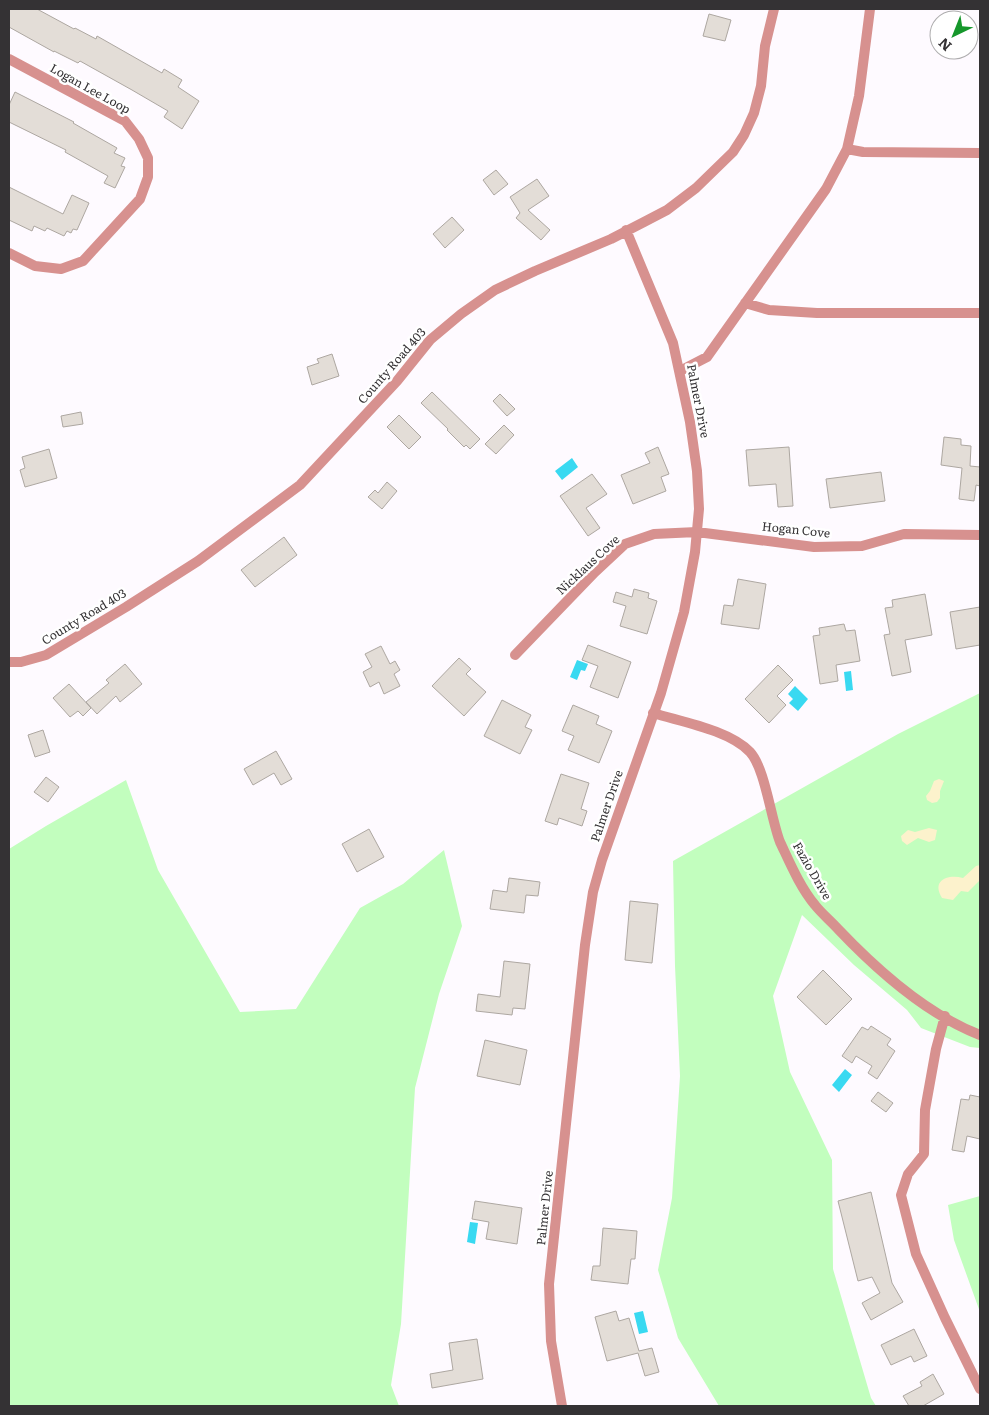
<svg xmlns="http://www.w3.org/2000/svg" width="989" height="1415" font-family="Literata,serif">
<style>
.green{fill:#c2febe}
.sand{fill:#fcf2cc}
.water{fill:#39d9f1}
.building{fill:#e3ddd7;stroke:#ada7a1}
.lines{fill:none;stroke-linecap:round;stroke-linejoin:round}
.street{stroke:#d7918f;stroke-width:10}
.labels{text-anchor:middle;stroke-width:5;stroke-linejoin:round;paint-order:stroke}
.street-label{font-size:12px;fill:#343234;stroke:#fff}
</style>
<rect width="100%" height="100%" fill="#fefaff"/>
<!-- green -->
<path class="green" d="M980,693V1048L970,1047L921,1028L907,1010L854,965L802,915L773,996L790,1072L832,1160L833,1269L871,1398L876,1406H719L678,1338L658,1270L672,1198L680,1076L675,966L673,861L898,734Z
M126,780L158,870L240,1012L296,1009L360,908L403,884L444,850L462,926L439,994L415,1088L401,1324L391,1385L399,1406H9V849L46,826Z
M980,1196V1312L954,1240L948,1205Z"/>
<!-- sand -->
<path class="sand" d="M939,779L944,781L940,791V798L937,802L932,803L927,800L926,796L930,791L934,781Z
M929,828L937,830L935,840L929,842L918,838L907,845L902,841L901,836L908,830L915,832Z
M980,865V880L968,892L961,891L953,900L942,898C931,880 948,874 963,878L976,866Z"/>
<!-- water -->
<path class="water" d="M572,458L578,467L562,480L555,471Z
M577,660L588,664L585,671L581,670L577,680L570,677Z
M851,671L853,690L846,691L844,672Z
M795,686L808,699L798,711L789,703L793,699L788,694Z
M845,1069L852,1075L839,1092L832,1085Z
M470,1222L478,1223L475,1244L467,1242Z
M643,1311L648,1332L639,1334L634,1313Z"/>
<!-- building -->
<path class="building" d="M9,9H37L74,29L75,28L96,39L97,36L162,73L164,69L182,80L178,87L199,101L182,129L164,117L168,111L132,90L80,61L78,63L54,51V52L9,27Z
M709,14L731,20L725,41L703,36Z
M15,92L74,122L73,123L117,148L114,153L125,158L121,166L125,167L115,188L104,183L108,176L65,152L66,150L9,122V105Z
M496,170L508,184L494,195L483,180Z
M537,179L549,196L528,210L550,230L541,240L516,218L520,213L510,197Z
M9,187L63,214L72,195L89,203L77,230L73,229L71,233L67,231L64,236L47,228L45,231L34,226L32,231L9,220Z
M452,217L464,230L445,248L433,234Z
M332,354L339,376L312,385L307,367L319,363L317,359Z
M432,392L480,439L470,449L466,445L464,447L447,430L448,429L421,403Z
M500,394L515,409L507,416L493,401Z
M81,412L83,424L63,427L61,416Z
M399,415L421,437L409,449L387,427Z
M504,425L514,435L496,454L485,444Z
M944,437L961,439V445L971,446L970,466L980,467V486L976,485L974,501L959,499L962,468L941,465Z
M658,447L669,474L661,477L666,491L633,504L621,475L650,463L645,453Z
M789,447L793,506L778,507L776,484L749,486L746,450Z
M49,449L57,478L25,487L20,470L25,468L22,457Z
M881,472L885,501L830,508L826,479Z
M592,474L607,494L586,508L600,528L588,536L560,496Z
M387,482L397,491L382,509L368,497L375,490L378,493Z
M284,537L297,555L255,587L241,570Z
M738,579L766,584L759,629L721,624L724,605L733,606Z
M634,589L649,593L648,598L657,601L647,634L620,626L626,606L613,602L616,592L632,597Z
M925,594L932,635L905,640L911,672L892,676L884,635L890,634L885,608L893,607L892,600Z
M980,607V645L956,649L950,612Z
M844,624L846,631L855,630L860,661L836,665L838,681L820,684L813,636L820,635L819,628Z
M588,645L631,662L618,698L590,687L598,666L582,660Z
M381,646L390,664L395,661L400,670L394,674L400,686L384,694L379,682L370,687L363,672L372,667L365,654Z
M459,658L471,669L466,674L486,692L464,716L432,686Z
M125,664L142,684L120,702L116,696L97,714L86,702L109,683L106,680Z
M778,665L793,680L777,696L786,705L769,723L745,699Z
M69,684L91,708L83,716L78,711L70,717L53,698Z
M502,700L531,715L525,727L532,730L520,754L484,736Z
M573,705L599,716L596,724L612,731L599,763L568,750L574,736L562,731Z
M43,730L50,752L35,757L28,735Z
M276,751L292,779L281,785L274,773L253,785L244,769Z
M561,774L589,783L581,809L587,811L582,826L559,818L557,825L545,821Z
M46,777L59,787L48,802L34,792Z
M369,829L384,857L357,872L342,844Z
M509,878L540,882L538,896L526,895L524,913L490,909L493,890L507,892Z
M630,901L658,904L652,963L625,960Z
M504,961L530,964L525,1009L513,1008L512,1015L476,1011L478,994L500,997Z
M823,970L852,999L826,1025L797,997Z
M871,1026L891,1039L887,1045L895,1051L877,1079L868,1073L872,1066L856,1056L852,1063L842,1056L862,1027L868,1030Z
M485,1040L527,1050L520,1085L477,1076Z
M878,1092L893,1103L886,1112L871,1101Z
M970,1095L980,1097V1139L967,1136L964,1152L952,1150L961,1099L969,1100Z
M871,1192L892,1283L903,1302L871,1320L862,1303L880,1293L872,1277L858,1281L838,1201Z
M475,1201L522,1208L517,1244L486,1239L489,1222L472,1219Z
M603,1228L637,1231L635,1259H631L628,1284L591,1280L593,1266H600Z
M616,1311L619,1321L629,1318L639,1351L652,1348L659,1372L645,1376L638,1353L607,1361L595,1317Z
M914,1329L927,1356L914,1362L911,1356L891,1365L881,1345Z
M477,1339L483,1379L432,1388L430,1374L453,1370L449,1343Z
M933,1374L944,1394L923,1406H909L903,1396L922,1386L920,1382Z"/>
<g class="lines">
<!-- street -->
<path class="street" d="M9,59L125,121L139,139L148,158V177L140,199L83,261L61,269L35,266L9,253
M847,149L863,152L980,153
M745,303L769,310L817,313H980
M680,371L707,357L826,189L847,149L859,96L870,9
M515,655L595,572L625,544L654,534L697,532L814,547L862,546L904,534L980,535
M9,662H21L46,655L126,607L198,561L300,485L397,381L430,340L461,314L495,290L535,271L611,239L644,222L667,210L696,188L733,152L744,135L754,113L761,86L765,46L774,9
M653,713C682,722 729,730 750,752C765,768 771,819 780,842C790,863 800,887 815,905C822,914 831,921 838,929C876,969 928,1015 980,1035
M945,1016L936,1049L925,1110L924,1154L908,1174L901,1195L916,1254L945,1318L980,1389
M562,1406L551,1341L549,1284L585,945L593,892L602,860L661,693L684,612L695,552L699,509L697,471L690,422L673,343L626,230"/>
</g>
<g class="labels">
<!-- street labels -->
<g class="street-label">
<text transform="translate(90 89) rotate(29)" y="4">Logan Lee Loop</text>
<text transform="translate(392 366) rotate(-49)" y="4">County Road 403</text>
<text transform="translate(698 401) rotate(79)" y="4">Palmer Drive</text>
<text transform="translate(796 530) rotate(6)" y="4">Hogan Cove</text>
<text transform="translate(588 565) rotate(-43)" y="4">Nicklaus Cove</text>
<text transform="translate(84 617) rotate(-31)" y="4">County Road 403</text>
<text transform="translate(607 806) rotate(-71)" y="4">Palmer Drive</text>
<text transform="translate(812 871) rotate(60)" y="4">Fazio Drive</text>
<text transform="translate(545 1208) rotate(-84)" y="4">Palmer Drive</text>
</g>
</g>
<!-- border -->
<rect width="989" height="1415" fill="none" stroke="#343234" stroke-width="20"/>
<!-- north arrow -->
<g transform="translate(954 35) rotate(223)"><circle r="24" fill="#ffffff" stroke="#aeadae"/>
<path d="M0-4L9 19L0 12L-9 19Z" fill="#15972b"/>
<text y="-8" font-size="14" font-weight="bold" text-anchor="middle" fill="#343234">N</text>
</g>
</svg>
